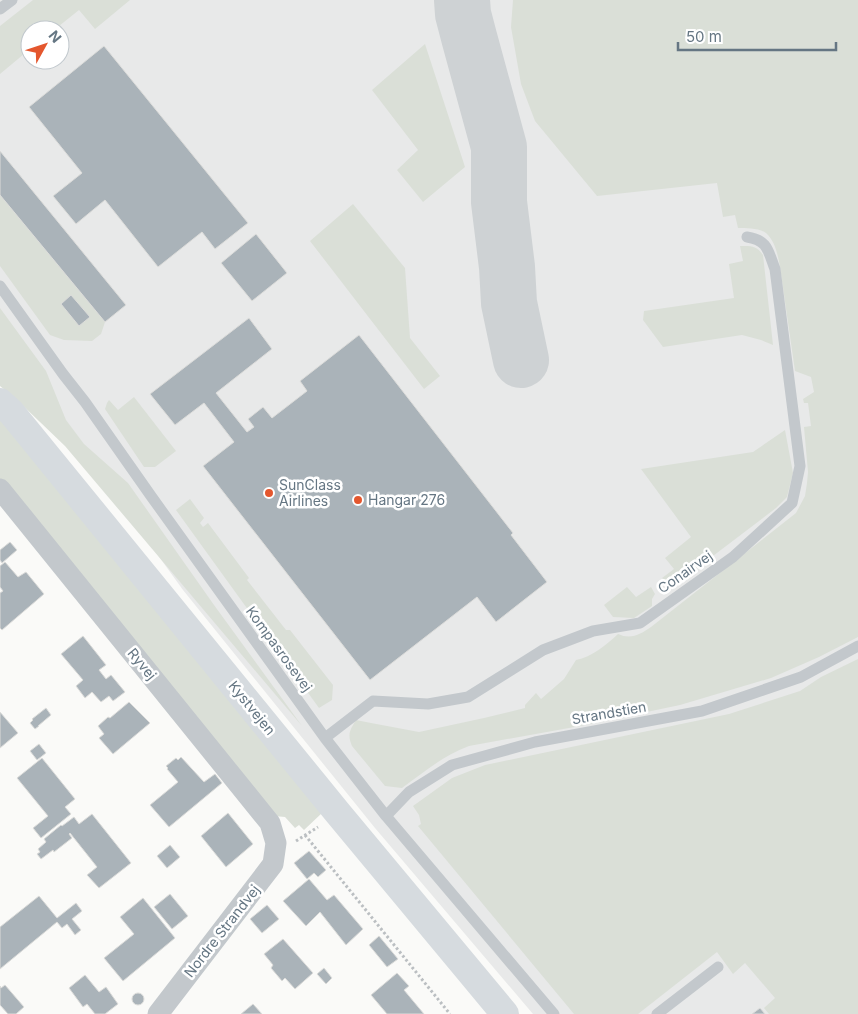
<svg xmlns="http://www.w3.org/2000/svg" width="858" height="1014" font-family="Inter,sans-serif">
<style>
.built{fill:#e8e9e9;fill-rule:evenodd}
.green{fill:#dadfd7}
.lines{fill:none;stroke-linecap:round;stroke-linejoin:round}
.taxiway{stroke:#ced2d4;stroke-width:56}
.building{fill:#aab3b9;stroke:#dcdcda}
.path{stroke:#bbbfc2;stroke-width:3;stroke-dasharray:2.5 2.5;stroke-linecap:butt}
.lane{stroke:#c3c8cc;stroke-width:11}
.street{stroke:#c3c8cc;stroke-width:21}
.secondary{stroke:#d6dbdf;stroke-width:28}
.poi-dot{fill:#e4572e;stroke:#fff;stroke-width:2}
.labels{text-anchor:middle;stroke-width:5;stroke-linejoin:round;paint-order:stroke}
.poi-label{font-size:14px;fill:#657683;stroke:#fff;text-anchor:start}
.street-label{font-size:14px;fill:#657683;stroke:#fff}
</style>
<rect width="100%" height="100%" fill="#fafaf8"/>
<!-- built -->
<path class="built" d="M0,0H858V1014H533L375,828L183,590L0,336ZM30,30H60V60H30Z"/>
<!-- green -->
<path class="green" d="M33,0H130L95,29L79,10L54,30H30V49L0,74V26Z
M513,0H858V637L819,657L771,678L680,705L580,726L469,746C444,755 424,772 402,788L385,786L352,746C347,734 350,730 356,720L371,723L419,732L484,718L525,708V705L536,693L541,699L564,679L576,660C592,657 606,645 618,634C631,640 641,634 651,627L796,513L805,496L807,483L808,472L804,427L811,426L808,403H804L803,399L814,392L811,377L795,371L780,267C778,255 775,241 766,233C759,228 746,228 738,228L735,215L723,217L717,183L597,196L535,121L521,84L511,27Z
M425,44L465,167L423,202L397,170L418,150L372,90Z
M0,195L105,322L101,334L92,341L64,340L50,335L0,266Z
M353,204L405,268L410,338L440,376L424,389L310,241Z
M740,246C751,246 756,245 763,255L773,345L761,340L742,335L663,347L643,320L644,311L734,298L729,264L743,261Z
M0,308L46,371L66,420L84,444L128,483L214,605L302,726L65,446L16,399L0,386Z
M134,397L176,451L155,467H144L105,409L107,403L109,400L118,410Z
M0,416L322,813L304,830L299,825L295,828L285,817L274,816L0,479Z
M785,430L793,473L787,497L776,508L680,581H667L662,578L674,569L665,558L691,537L641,469L753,452Z
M190,499L204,518L200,523L203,527L208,523L249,578L247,580L286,630H290L333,685L332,700L319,708L176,510Z
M627,587L636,597L651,587L655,594L652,599V606L634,618L613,617L604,605Z
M858,659V1014H769L764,1008L775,998L745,963L733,974L717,952L638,1014H574L418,826L421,824L419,815L413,806L452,778L485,765L729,714L800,691L821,677Z"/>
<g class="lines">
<!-- taxiway -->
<path class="taxiway" d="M462,0L463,14L469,37L499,147V202L507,267L509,303L521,360"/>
</g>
<!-- building -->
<path class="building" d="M104,46L248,223L215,249L202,232L158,267L105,200L76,224L53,196L82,173L29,107Z
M0,151L126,305L105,322L0,195Z
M256,234L287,273L252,301L221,263Z
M71,295L90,317L79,326L61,304Z
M249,318L272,349L216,393L247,432L254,427L248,419L263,407L272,418L307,391L300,381L359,335L513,533L511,535L547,582L496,622L477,597L370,680L203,466L234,442L204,403L175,425L150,394Z
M10,542L17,550L2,563L0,560V550Z
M5,562L18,577L26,572L44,594L2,630L0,628V593L3,591L0,587V566Z
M83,636L106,665L99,670L106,679L111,675L125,692L113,701L109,696L101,702L92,692L85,698L76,686L83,680L61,654Z
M129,702L150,723L113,754L99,738L104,734L98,726L108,717L110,718Z
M46,708L51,715L38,726H39L35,729L30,723L33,720L32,719Z
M0,712L18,733L0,748Z
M39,744L46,753L37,760L30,751Z
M181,757L204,782L215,774L222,783L169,827L150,805L178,782L167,769L168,768L166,766L176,758L178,760Z
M42,758L75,799L65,807L71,814L41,838L33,828L48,816L17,778Z
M228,813L253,844L226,867L201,836Z
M92,814L131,863L99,888L87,875L97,867L70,833L69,834L72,838L54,852L53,850L41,859L37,854L40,852L38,849L46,842L44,839L61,825L62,826L74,817L79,824Z
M170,845L180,857L167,868L157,856Z
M309,851L326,870L318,877L314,873L307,879L294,863Z
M309,879L327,900L334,895L363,929L346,945L320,912L306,926L283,901Z
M170,894L188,916L172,929L154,907Z
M39,896L57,918L76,903L82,911L72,919L81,930L75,935L67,924L62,928L57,922L0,969V927Z
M143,898L175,938L123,981L104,958L134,934L120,917Z
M267,905L279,919L262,933L250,919Z
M379,936L398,959L387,967L369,945Z
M283,939L313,973L295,989L285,978L282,981L271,968L273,965L264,954Z
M324,968L332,978L326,984L317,974Z
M397,973L409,986L404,990L424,1014H387L371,995Z
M85,975L99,992L106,987L118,1004L105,1014H95L87,1004L83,1007L69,988Z
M5,985L24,1007L16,1014H8L0,1005V986L1,988Z
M132 999a6 6 0 1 1 12 0a6 6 0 1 1-12 0Z
M253,1004L262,1014H241Z
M760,1008L765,1014H752Z"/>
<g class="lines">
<!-- path -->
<path class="path" d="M305,835L450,1014
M296,841L318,827"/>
<!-- lane -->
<path class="lane" d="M0,9L12,0
M0,286L63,374L85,402L151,496L325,738L386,816L554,1014
M325,738L373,701L428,704L468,697L543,650L593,631L640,623L733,557L792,503L800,466L775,269C768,251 768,240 747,237
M386,816L409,792L452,765L535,742L702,711L801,677L858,646
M657,1014L718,967"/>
<!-- street -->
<path class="street" d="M0,489L270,823L276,843L273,864L158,1014"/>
<!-- secondary -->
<path class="secondary" d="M0,402L11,412L337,812L505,1014"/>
</g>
<!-- markers -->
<g class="poi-dot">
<circle cx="269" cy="493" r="5"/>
<circle cx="358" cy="500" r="5"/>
</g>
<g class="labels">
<!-- poi labels -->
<g class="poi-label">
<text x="279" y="490">SunClass<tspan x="279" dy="16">Airlines</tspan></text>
<text x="368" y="505">Hangar 276</text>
</g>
<!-- street labels -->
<g class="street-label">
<text transform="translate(685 572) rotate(-35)" y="5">Conairvej</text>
<text transform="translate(279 649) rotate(54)" y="5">Kompasrosevej</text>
<text transform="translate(142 664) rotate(51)" y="5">Ryvej</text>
<text transform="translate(252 708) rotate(51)" y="5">Kystvejen</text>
<text transform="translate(609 713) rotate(-10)" y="5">Strandstien</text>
<text transform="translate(222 931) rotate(-52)" y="5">Nordre Strandvej</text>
</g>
</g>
<!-- north arrow -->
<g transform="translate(45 45) rotate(50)"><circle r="24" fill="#ffffff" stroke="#c1c8cd"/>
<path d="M0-4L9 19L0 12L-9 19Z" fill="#e4572e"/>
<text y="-8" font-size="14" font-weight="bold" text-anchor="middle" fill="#657683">N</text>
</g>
<!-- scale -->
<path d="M678 42v8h158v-8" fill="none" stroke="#657683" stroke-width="2.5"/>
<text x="686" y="42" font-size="15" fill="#657683" stroke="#ffffff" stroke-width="4" paint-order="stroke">50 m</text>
</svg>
